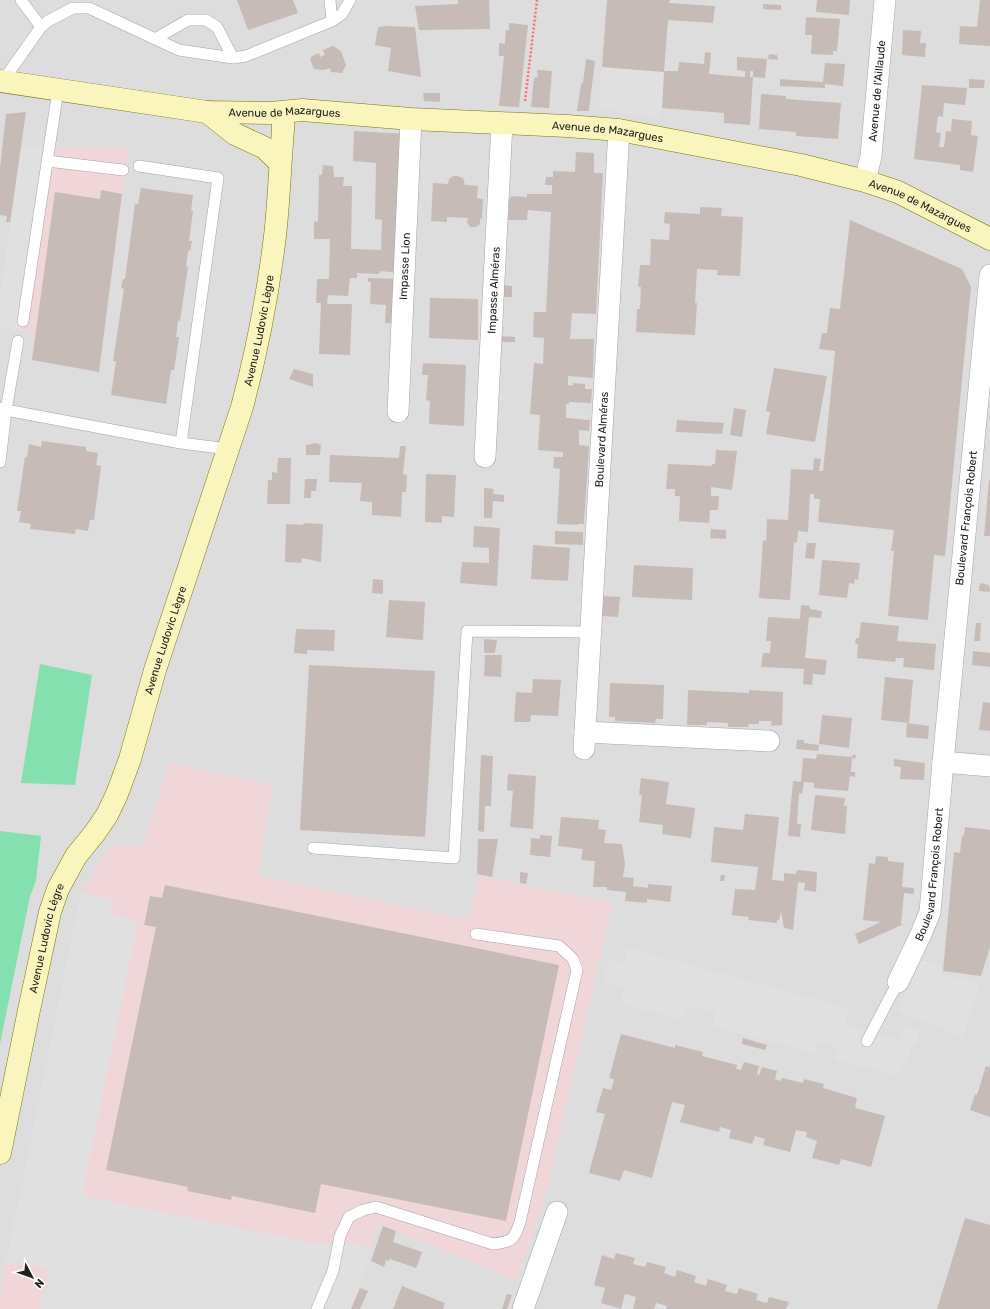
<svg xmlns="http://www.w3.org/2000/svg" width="990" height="1309" font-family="Rubik,sans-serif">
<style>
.residential{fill:#dedddd}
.commercial{fill:#f1d6d9}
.pitch{fill:#85e0b0}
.parking{fill:#e0e0e0}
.building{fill:#c6bbb6}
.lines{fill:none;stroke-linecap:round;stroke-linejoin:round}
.lane-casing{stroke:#a4a4a4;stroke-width:12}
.street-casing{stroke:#a4a4a4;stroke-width:22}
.secondary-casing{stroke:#7a7704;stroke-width:23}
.path{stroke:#fb6e73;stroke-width:2.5;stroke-dasharray:2 2;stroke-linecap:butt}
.lane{stroke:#fff;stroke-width:11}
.street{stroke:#fff;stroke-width:21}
.secondary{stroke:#faf5bc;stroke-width:22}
.labels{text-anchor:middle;stroke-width:3;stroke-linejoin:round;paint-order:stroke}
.street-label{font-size:11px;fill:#202020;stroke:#fff}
</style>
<rect width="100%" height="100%" fill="#f1ece7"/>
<!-- residential -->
<path class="residential" d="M0,0H990V1309H0Z"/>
<!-- commercial -->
<path class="commercial" d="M21,147L129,149L99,372L32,360L35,332L0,327V301Z
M169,763L273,785L259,876L468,920L480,876L613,903L548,1186L517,1281L379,1224L351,1309H0V1297L6,1263L81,893L112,845L143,847Z"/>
<!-- pitch -->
<path class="pitch" d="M40,664L92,675L75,785L21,783Z
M0,831L41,836L36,881L30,896L0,1044Z"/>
<!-- parking -->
<path class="parking" d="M602,67L664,72L662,108L658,118L598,108Z
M21,147L49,148L21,330L0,327V301Z
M81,893L113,899L110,914L138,921L82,1196L316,1244L353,1243L371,1248L351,1309H40L48,1268L6,1263Z
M628,948L849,1008L845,1025L900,1040L904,1025L920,1029L916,1046L912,1045L906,1067L901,1066L898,1076L834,1060L837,1047L819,1042L815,1054L713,1026L716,1013L688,1006L683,1020L620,1003L624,987L602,982L609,959L624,963Z
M918,960L940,963V975L980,981L963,1037L898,1012Z"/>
<!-- building -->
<path class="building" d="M237,0H293L298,13L248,30Z
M458,0H489L490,29L419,30L415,6L458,4Z
M607,0H670L669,3L715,6L713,23L668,20L664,71H678L679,62L704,64L705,52L711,53L709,74L745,77V71L737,70V57L767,59L765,78L753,77V71H750V77H753L750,125L725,123H724V113L662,108L664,72L602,67Z
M817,0H850L849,15L816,12Z
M980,0H990V46L959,44L960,26L977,27Z
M763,4L781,5V10L763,9Z
M806,17L840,19L837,51H833V55L811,54L812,35H805Z
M509,23L528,25L519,107L499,106L504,56H499V43L505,44L506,30H509Z
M387,26L415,27L421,77L388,71L391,48L375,45L378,27Z
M903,30L921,31L920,43H926L925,57L902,55Z
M333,46L341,51L346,65L342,73L331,72L330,68L324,70L314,69L310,59L312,56L319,53L320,57L325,55L323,50Z
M769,54L777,55L778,60L768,59Z
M586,59L595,61L589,109V111H577L581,84L583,83Z
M825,63L845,64L843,86L825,84V88L780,86V79L823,82Z
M537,70L552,71L549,108L531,107L534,78L538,77Z
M969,79L985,80L984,88H969Z
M922,85L967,88L965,105L944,103L943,117L938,116L936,132L941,133L939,147H944L946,131L951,132L952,119L972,121L971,135L978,136L973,172L960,170V165L914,159Z
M423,93H440V102L424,101Z
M761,94L786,96V99L841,103L838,139L796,136V132L759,129Z
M26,112L11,216L10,222H6L7,216L0,215V168L6,114Z
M354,131L407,134L401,273L380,271L379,274L357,273V278H350L348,296L328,295L327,304H352L350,355L319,354L321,303H316L317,279H329L330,239H314V221L318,222L319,175H322L323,165L333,166L334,177H344L343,186H352L351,249L381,250L382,220L375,219L376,163L353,161Z
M576,152L594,153V173H603L596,314L572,313L570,339H594L593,378L568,376V385L573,386V383L585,384V389H592L591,403L569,402V404H566V418L590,420L589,431L579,430V445L589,446L584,524H577L578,525L557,524L560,469L553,468L554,457H563V452L538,450L540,415L530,414L534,363L543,364L544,338L533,337L534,312H546L551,212L528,210L527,220H508L509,209H505L511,196L527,197V194H552V185H545L546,177H553V171L575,172Z
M453,176H458L463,178L465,185L478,186L477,198L483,199L482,219L480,218V224L476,227H470L467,222L468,218L447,217V222L431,221L433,183L448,184L449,179Z
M141,188L193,195L191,211H193L189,241H192L190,251H188L186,267H188L180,321H178L176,337H179L174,370H171L166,404L111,395L116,361H113L124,289L121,288L123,279H125L135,204H138Z
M101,190L122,194L99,372L32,360L55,192L100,199Z
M700,207L722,208L721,216L743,217L740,276L717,275L718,270L697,269L695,303H697L695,335L636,332L637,309H640L641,287H638L640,265H650L651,239L669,240L670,224L664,223L665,212L700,214Z
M850,220L962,269L971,287L945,556L934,555L928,620L888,616L894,551H891L894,530L818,522L820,499H814V494H810L808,532L798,531L797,543L794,542L790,600L759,598L763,540L766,541L767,519L788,520L791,469L813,470L814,458L821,459L819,471H823L835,351L819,349L822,333H827L830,308L840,309Z
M368,278L401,279L398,324L385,323L386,305L370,304L371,282H368Z
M501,285L512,286V297H501Z
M430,298L478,299V340L429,338Z
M499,336L515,337V342H498Z
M423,363L466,365L464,426L429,424L430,401L426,400L428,375H422Z
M774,368L827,376L815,442L766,434L770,412L766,411Z
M294,369L313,374V387L289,379Z
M734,408L746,410L742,437L730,435Z
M677,420L724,423L722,434L676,432Z
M42,441L86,447V451L98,453L96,465L101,466L94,520H90L88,531L76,529L75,534L30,529L31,524L19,522L21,511H17L25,457H27L29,444L41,447Z
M316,443L321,445L320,455H306V445Z
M400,446H406L403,474L407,475L406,492H402L401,517L372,515V502L360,501L362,483L329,482L330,455L399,458Z
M716,450L737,451L732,490L711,487V496H719L718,510H710L709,523L679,521L680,496H675V489H666L668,464L712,466V464H715Z
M278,458H291L290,504H267L268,480H272V472L277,473Z
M426,474L456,475L454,517L442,516V523L425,522Z
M305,479H317L316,491H311V498H304Z
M989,480H990V536H984Z
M484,488L494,489L493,494L504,495V502L493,501L492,518H484Z
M304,523L323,524L321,562L302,558L301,563L285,562L286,524L303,525Z
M474,526L500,528L497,586L460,583L462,562L489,563V548L473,547Z
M711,529L726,530V539L710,538Z
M555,531L583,532V545L555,544Z
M807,543H816L814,559L805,558Z
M533,545L570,548L568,581L531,579Z
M822,560L860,563L858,580L855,579L854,584L849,583L847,598L819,595Z
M634,565L693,568L692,600L632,597Z
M373,579L383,580V594L372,593Z
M980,583L989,585L990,592L979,591Z
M604,596L620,597L618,617L602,616Z
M389,600L425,602L423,640L386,637Z
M801,605L810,606V609L822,611L821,618L809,617L805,658L827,660L825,675L813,674L812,685L803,684L804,669L761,667L763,653H770L771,641H766L768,617L800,619Z
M861,622L899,626L897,641L936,644L934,670L903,667L904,658H896L895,662L857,658L858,644H855L856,638H859Z
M976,623H981L980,641H974Z
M296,629L335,630L334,651L307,650V654L294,653Z
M484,639L497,640L495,653H484Z
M973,651L990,653V667L972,665Z
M485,655H502L501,677L484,676Z
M309,665L435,671L425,837L300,830Z
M885,677L913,680L909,723L881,720Z
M533,679L561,680L558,716L531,715L530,722H514L516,692L532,693Z
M610,683L664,685L663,719H656L655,723L615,721V717H609Z
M688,690L749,693V690L783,692L782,725L771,726L772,721H759V724H748L749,727H728V723L707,722V725H687Z
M983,702L990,703V731L979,730Z
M822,715L852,718L849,748L819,744Z
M907,723L929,726L928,739L906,737Z
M797,740H804V743L819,745L818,751L796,749Z
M817,754L852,757L853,755H856L855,759L852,758L851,772H855V777L850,776L848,791L814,788V783L804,782L802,794L799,793L797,824H801L800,837L788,836L793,781L801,782L803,758L816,759Z
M481,755L493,756L491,806H485L484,832L478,831Z
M894,759L925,763L924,780L900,779L901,767L894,766Z
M508,774L536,776L533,829L510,827L513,791L507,790Z
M641,778L669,782L666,804L695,808L691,838L662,834L663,825L639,822L642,795H639Z
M815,795L845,798L844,806H847L845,834L811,830Z
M745,814L779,817L772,880L784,881V873L796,874L797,870L817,872L816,892L804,890L805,883L798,882L793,930L784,928L781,911L779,920H777V923L748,920L749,917L732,915L735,889L755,890L758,867L711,862L714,827L743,830Z
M561,817L599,820L598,829L606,830L604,843L622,844L625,864L623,877L634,878L633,886L648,888V884L672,886L670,902L647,899V903L625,901L626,892L607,890V887H593L595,861L581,860L583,849L558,846Z
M965,827L990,830V947L981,976L943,971L954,852L960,853L962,835L964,836Z
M540,835L552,836L550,857L530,855L531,838L540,839Z
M478,839H498L492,877L477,874Z
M876,856L888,857V861L904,863L902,887L914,888V894L904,893L901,924H904L859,944L855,934L881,922L863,920L869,863L875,864Z
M520,872L528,873L526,884L520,883Z
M721,875H725L724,881H720Z
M165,885L559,965L506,1221L321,1184L315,1213L232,1196L231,1200L187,1191L188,1187L106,1170L156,927L144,925L150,896L162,898Z
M621,1034L675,1048V1045L703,1052L702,1056L737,1065L736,1069L741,1070L744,1062L759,1066L757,1074L759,1075L762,1067L777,1071L775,1079L781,1081L782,1078L803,1083L804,1079L824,1084L823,1088L857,1098L855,1108L885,1116L871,1167L841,1159L839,1165L812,1158L817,1141L806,1137L807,1132L796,1130L790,1152L763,1145L765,1139L755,1136L752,1144L729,1138L731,1130L720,1127L719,1132L680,1122L685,1105L672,1102L652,1178L624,1170L620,1181L589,1173L605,1114L596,1112L603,1088L611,1090L614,1079L609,1078Z
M743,1038L767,1045L765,1050L742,1044Z
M986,1066L990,1067V1117L970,1110L975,1094L977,1095Z
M965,1218L990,1225V1309H937Z
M383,1226L396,1231L393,1242L422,1252L416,1268L390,1259L389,1261L386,1260L384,1267L371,1261Z
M616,1253L635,1258L633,1264L645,1267L647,1262L666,1267L664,1273L675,1277L677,1270L696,1276L694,1282L706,1286L708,1279L727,1285L725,1291L737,1294L739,1288L758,1294L756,1300L767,1303L769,1297L789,1302L786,1309H666L667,1306L656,1303L654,1309H633L636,1297L625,1294L621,1309L601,1303L605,1288L594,1285L602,1255L614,1259Z
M402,1286L445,1303L443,1309H393Z
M360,1288L368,1291L360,1309H351Z
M507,1294L512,1295L507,1309H502Z"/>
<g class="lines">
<!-- lane casing -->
<g class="lane-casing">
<path id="lane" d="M21,0L41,27
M330,0L332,21
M155,39L188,20H206L217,27L233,58
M2,82L41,27L48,21L73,8H89L179,50L233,58L246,56L332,21L342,14L350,0
M47,161L123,170
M139,166L218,178L181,443
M23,321L58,90
M0,408L6,410L181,443L228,449
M0,462L6,410L18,341
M313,848L454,858L467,631L590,632
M867,1041L898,982
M317,1309L333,1271L340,1236L349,1217L363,1210L376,1207L493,1244C513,1241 514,1240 520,1222L577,970L573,959L559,946L476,934"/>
</g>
<!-- street casing -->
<g class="street-casing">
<g id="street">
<path id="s1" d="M865,181L871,156L885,0"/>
<path d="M990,275L943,762L990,766"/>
<path id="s2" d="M398,412L411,119"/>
<path id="s3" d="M485,457L502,123"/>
<path d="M585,732L769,741"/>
<path id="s4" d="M584,749L619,130"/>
<path id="s5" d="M898,982L921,934L930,912L943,762"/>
<path d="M523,1309L557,1212"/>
</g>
</g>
<!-- secondary casing -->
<g class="secondary-casing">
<g id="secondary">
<path id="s6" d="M0,81L207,112L271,113L302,110L411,119L567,126L619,130L801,165L865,181L898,192L990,239"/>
<path d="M207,112L235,134L265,148L280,163"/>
<path id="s7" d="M0,1153L29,1010L50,912L58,889L76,856L94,834L107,815L117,794L130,759L155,670L242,407C257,351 268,294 275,236C279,201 280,165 283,130V113"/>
</g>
</g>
<!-- path -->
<path class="path" d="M525,101L537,0"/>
<!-- lane -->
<use href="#lane" class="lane"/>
<!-- street -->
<use href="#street" class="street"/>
<!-- secondary -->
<use href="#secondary" class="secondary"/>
</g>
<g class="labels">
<!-- street labels -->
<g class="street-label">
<text dy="4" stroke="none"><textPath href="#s1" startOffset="91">Avenue de l'Aillaude</textPath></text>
<text dy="4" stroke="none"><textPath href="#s6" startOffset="287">Avenue de Mazargues</textPath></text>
<text dy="4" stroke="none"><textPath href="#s6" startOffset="611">Avenue de Mazargues</textPath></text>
<text dy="4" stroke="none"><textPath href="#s6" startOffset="934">Avenue de Mazargues</textPath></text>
<text dy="4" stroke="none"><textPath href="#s2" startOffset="146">Impasse Lion</textPath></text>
<text dy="4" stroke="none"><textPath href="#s3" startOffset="167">Impasse Alméras</textPath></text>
<text dy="4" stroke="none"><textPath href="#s7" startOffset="868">Avenue Ludovic Lègre</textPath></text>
<text dy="4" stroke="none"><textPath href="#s4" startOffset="310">Boulevard Alméras</textPath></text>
<text transform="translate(966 518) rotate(-84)" y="4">Boulevard François Robert</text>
<text dy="4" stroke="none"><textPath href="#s7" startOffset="544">Avenue Ludovic Lègre</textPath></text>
<text dy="4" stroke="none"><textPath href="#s5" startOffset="114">Boulevard François Robert</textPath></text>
<text dy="4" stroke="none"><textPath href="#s7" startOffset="220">Avenue Ludovic Lègre</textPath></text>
</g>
</g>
<!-- north arrow -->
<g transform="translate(32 1277) rotate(131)" stroke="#ffffff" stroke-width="3" paint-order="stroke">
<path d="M0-3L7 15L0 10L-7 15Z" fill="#202020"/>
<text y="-6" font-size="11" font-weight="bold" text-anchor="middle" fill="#202020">N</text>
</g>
</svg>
